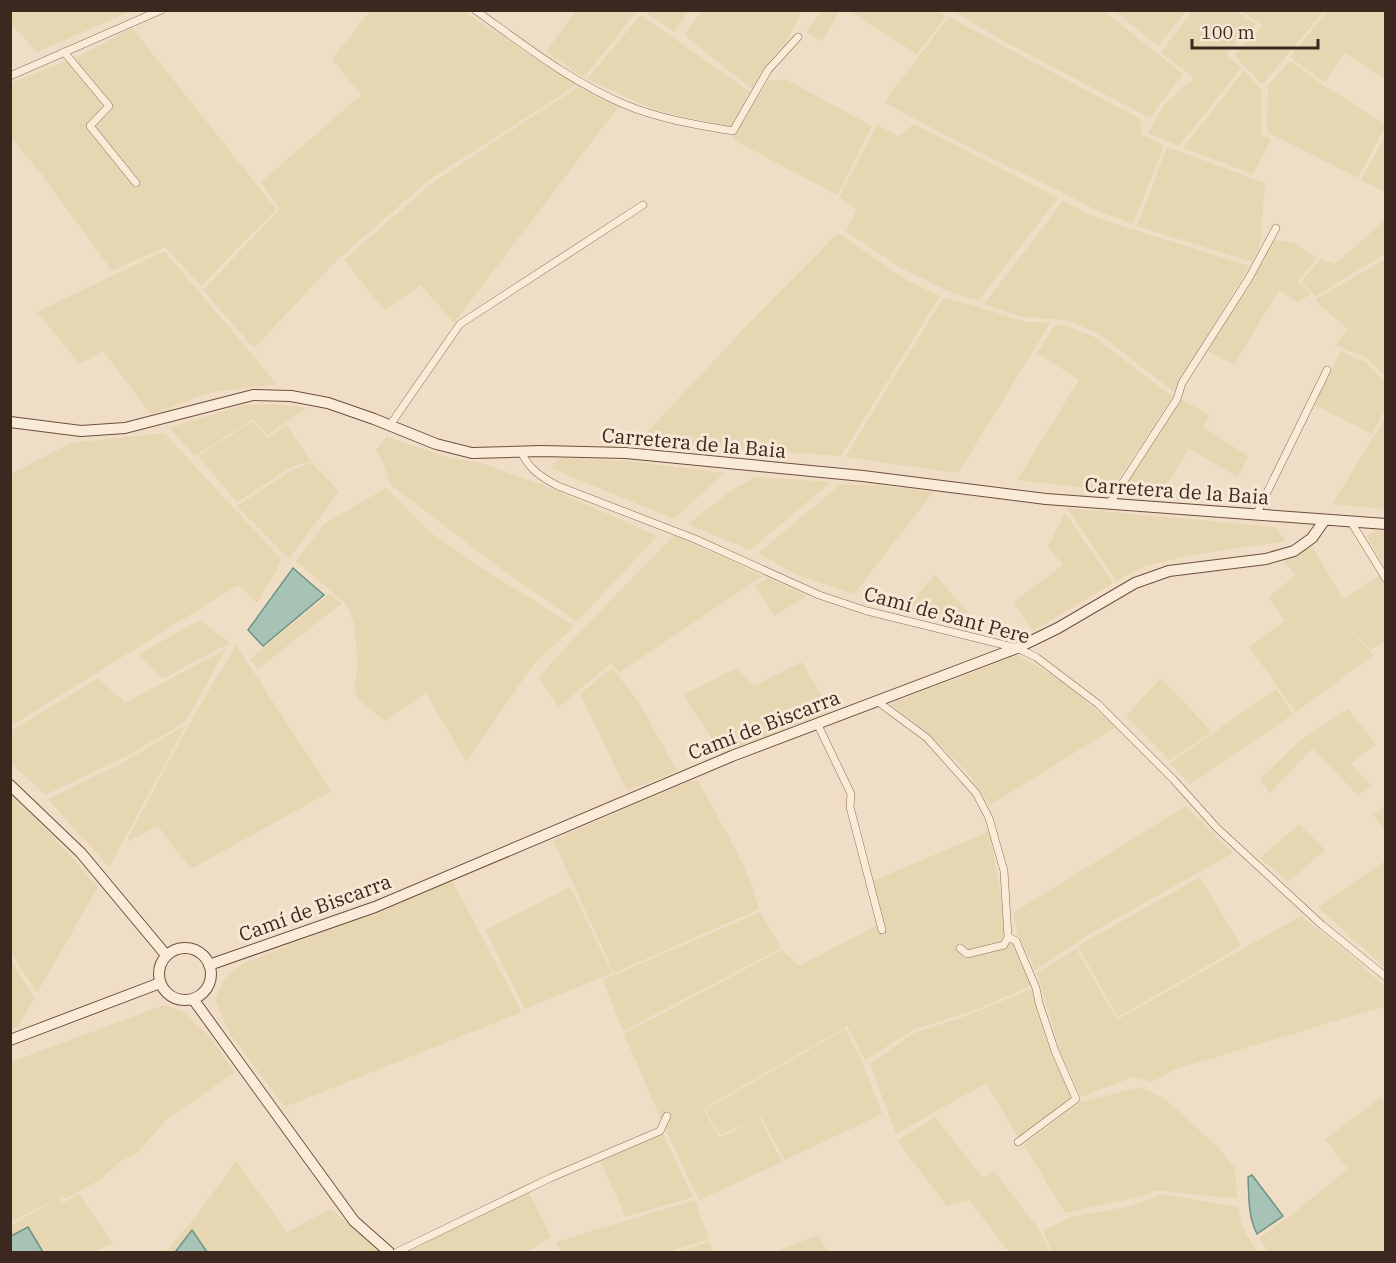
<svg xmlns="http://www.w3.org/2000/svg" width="1396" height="1263" font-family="'IBM Plex Serif',serif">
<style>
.farmland{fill:#e6d6b2}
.water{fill:#a7c3b6;stroke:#6d9383;stroke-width:1.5}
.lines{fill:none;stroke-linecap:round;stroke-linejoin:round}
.street-casing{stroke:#8c6d5a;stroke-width:8}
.secondary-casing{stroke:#6e4e3d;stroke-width:12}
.street{stroke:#faebd9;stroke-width:7}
.secondary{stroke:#faebd9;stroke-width:10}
.labels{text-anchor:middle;stroke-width:6;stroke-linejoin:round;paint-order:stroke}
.street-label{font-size:20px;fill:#3c281f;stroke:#f7e8d5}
</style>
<rect width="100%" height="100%" fill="#f0ddc5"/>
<!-- farmland -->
<path class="farmland" d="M11,10H131V11L37,52L11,24Z
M702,10H802V11L787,42L770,59L752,89L684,35Z
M1183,10L1185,12L1158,46L1115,11Z
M370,11H464L576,85L429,180L337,260L254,348L203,290L280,209L261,182L361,95L332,59Z
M576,11H637L584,77L546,52Z
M644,11H689L674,32Z
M821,11H840L822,41L806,32Z
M850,11H936L946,16L917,54Z
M954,11H1104L1183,74L1150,118L1000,39Z
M1193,11H1236L1256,24L1226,54L1241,68L1179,146L1148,133L1164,105L1194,78L1161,52Z
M1241,11H1324L1262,85L1234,55L1263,25Z
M1327,11H1385V79L1345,53L1324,82L1290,57Z
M641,15L750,92L731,127L655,110L587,79Z
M949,17L1140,119L1141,134L1164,146L1133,224L1094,209L1068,195L962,144L884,102Z
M132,28L276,209L201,286L165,247L112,271L43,176L11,138L10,83L79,56Z
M1290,61L1323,85L1385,124V127L1358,178L1267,132L1268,85Z
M1244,70L1262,91L1261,135L1271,139L1253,174L1183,148Z
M785,79L872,126L837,195L732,139L768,81Z
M578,87L618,107L454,323L421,285L384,310L344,260L432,183Z
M914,124L1058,198L979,300L955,294L903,269L846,232L857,209L839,197L877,125L898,136Z
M1385,136V192L1361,180Z
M1167,147L1265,183L1260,245L1252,262L1137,226Z
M1063,201L1091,216L1249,266L1174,392L1098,333L1066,320L1022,317L984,304Z
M1385,220V254L1316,296L1301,282L1320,259L1335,264Z
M838,233L908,281L940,296L841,456L639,441L752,320Z
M1273,239L1296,244L1317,258L1298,281L1311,294L1298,302L1279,290L1234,365L1205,349L1253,281Z
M164,251L277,384H278L212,392L151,414L103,351L80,364L37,312Z
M1385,259V376L1367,358L1335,345L1348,330L1315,300Z
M943,298L972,305L1025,322H1051L958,473L845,457Z
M1064,325L1094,337L1173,397L1110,491L1017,480L1079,380L1037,353L1054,326Z
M1341,351L1367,363L1385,382V410L1372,434L1314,405Z
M1181,399L1210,416L1203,427L1248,456L1238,477L1189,449L1160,496L1121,491Z
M274,404L307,408L267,435L253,419L195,456L169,428L243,405Z
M1385,418V509L1332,504L1369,445Z
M253,421L267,439L286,425L311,461L291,467L237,502L198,456Z
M164,433L282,560L257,603L238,585L11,726V474L71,443Z
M387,437L447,457L480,463L545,486L657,536L577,622L493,563L390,484L384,464L376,450Z
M560,458L630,461L724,473L674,519L550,468Z
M312,463L339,491L289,559L237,506L292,470Z
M755,477L831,482L750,550L688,524L729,492Z
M840,485H875L933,492L854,594L795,574L758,553Z
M386,488L430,532L474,563L574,626L533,665L466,762L426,693L385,721L358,699L355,690L357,663L355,627L349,609L344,602L296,561L324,524Z
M1067,508L1276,527L1285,541L1190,555L1146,566L1116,581Z
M1065,513L1113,583L1033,631L1014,602L1063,565L1048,547Z
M1378,530L1385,531V568L1366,536Z
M674,535L763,576L620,672L610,664L559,707L539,677L578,634Z
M1312,547L1343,599L1380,576L1385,585V641L1371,650L1331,611L1374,655L1296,712L1249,647L1285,621L1268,597L1296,575L1282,560Z
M935,575L969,613L968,627L904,610Z
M768,578L807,596L774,616L755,585Z
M329,594L342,603L258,669L250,659Z
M200,620L230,643L162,679L139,654Z
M236,645L331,791L191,869L158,826L126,842L192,719Z
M226,649L185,722L129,755L45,795L11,763V731L98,678L125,703Z
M1018,655L1063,682L1116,727L990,805L967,772L927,732L890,704Z
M802,662L830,712L722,754L683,695L736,668L754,686Z
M612,668L638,701L677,771L627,791L580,694Z
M1161,678L1212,732L1169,760L1126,716Z
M1276,689L1293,714L1190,784L1170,763Z
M1348,709L1376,744L1351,764L1371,785L1358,796L1313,748L1270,793L1260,779L1302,739Z
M186,725L109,867L48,799L122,763Z
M690,781H698L735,848L750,880L759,909L614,973L553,840Z
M11,794L47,830L98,887L37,993L11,953Z
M1186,806L1233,853L1093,932L1035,970L1018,934L1013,913Z
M1385,807V830L1373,815Z
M1299,824L1325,850L1288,882L1260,858Z
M990,831L1004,918L1032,985L973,1011L915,1029L865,1060L847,1026L703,1109L720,1138L759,1118L782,1162L699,1200L668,1135L624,1034L782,950L799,966L883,922L873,881Z
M1385,861H1386L1385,968L1318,907Z
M1200,877L1241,946L1118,1017L1078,946Z
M452,881L522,1012L285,1107L230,1034L215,1000L224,979L242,964Z
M570,887L612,973L525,1009L485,930Z
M760,912L781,948L623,1031L603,980Z
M1301,916L1350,955L1385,987V1006L1176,1069L1152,1082L1133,1077L1081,1097L1060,1051L1037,973L1076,949L1117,1020Z
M11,961L35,998L17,1027L11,1030Z
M1032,989L1050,1051L1074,1099L1020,1141L986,1083L896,1134L870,1064L914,1033L966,1016Z
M164,1005L182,1011L209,1036L235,1072L166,1120L137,1153L119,1162L102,1178L82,1190L64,1199L62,1196L11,1222V1062Z
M845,1029L862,1061L882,1114L785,1160L761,1117L721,1135L705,1110Z
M1140,1087L1165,1099L1219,1148L1235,1168L1237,1199L1156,1190L1142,1196L1065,1213L1024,1145L1079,1103Z
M1380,1098L1386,1104L1385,1252H1268L1259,1238L1290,1216L1348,1169L1325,1139Z
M935,1117L983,1178L994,1171L1038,1228L1050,1252H1009L969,1200L947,1206L897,1141Z
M663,1134L693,1197L626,1217L600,1161Z
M236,1161L287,1232L331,1209L382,1252H166L196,1216Z
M529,1193L551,1237L527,1252H411L407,1249Z
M79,1194L113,1243L95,1252H11L10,1226L59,1198L63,1203Z
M1162,1194L1238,1207L1243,1228L1257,1252H1052L1043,1231L1070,1217L1131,1206Z
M695,1200L709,1239L668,1252H561L556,1242Z
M819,1235L827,1252H774Z
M709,1242L713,1252H677Z"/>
<!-- water -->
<path class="water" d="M293,568L324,595L263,646L248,630Z
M1252,1175L1283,1216L1257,1234C1248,1216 1249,1198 1248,1177Z
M28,1227L43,1252H11V1236Z
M192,1230L207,1252H177L176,1251Z"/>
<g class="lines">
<!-- street casing -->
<g class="street-casing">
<path id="street" d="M475,10C523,44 571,82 626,105C660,119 697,125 733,131L768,70L798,37
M64,52L109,106L90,126L136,183
M10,76L161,10
M390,425L460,324L643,205
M521,452C530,470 541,477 558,486L695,539L819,595L867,611L1017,648L1036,657L1098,704L1173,779L1217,828L1322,925L1386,977
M1109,504L1177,399L1182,383L1249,278L1276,228
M1256,515L1327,370
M1351,522L1386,579
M877,701L927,738L976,793L989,818L1004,871L1008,937L1004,945L967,954L960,948
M817,723L851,794L850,807L882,930
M1008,937L1016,941L1036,988L1039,1003L1055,1051L1076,1099L1018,1142
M397,1252L550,1178L660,1131L667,1116"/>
</g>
<!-- secondary casing -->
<g class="secondary-casing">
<path id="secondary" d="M10,422L81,431L125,428L253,395L291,396L328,403L374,419L436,444L472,453L541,451L626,453L863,476L1046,499L1386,524
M10,785L81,853L166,955
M159 974a26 26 0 1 1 52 0a26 26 0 1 1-52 0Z
M209,965L375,907L732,756L1017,648L1058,628L1135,583L1169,571L1266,559L1294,551L1312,538L1324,521
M193,999L354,1221L389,1252
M10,1040L160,983"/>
</g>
<!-- street -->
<use href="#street" class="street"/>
<!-- secondary -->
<use href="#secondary" class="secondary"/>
</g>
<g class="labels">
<!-- street labels -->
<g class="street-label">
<text transform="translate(694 443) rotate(5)" y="7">Carretera de la Baia</text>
<text transform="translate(1177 491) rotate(4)" y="7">Carretera de la Baia</text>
<text transform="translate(947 615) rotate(15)" y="7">Camí de Sant Pere</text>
<text transform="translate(764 725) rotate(-21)" y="7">Camí de Biscarra</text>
<text transform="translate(315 908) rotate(-20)" y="7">Camí de Biscarra</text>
</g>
</g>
<!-- border -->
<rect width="1396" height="1263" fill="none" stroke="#3c281f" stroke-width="24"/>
<!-- scale -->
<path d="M1192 39v9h126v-9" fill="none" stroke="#3c281f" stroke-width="3"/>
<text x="1201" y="39" font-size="18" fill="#3c281f" stroke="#f7e8d5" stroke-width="4.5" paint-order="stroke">100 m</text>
</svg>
